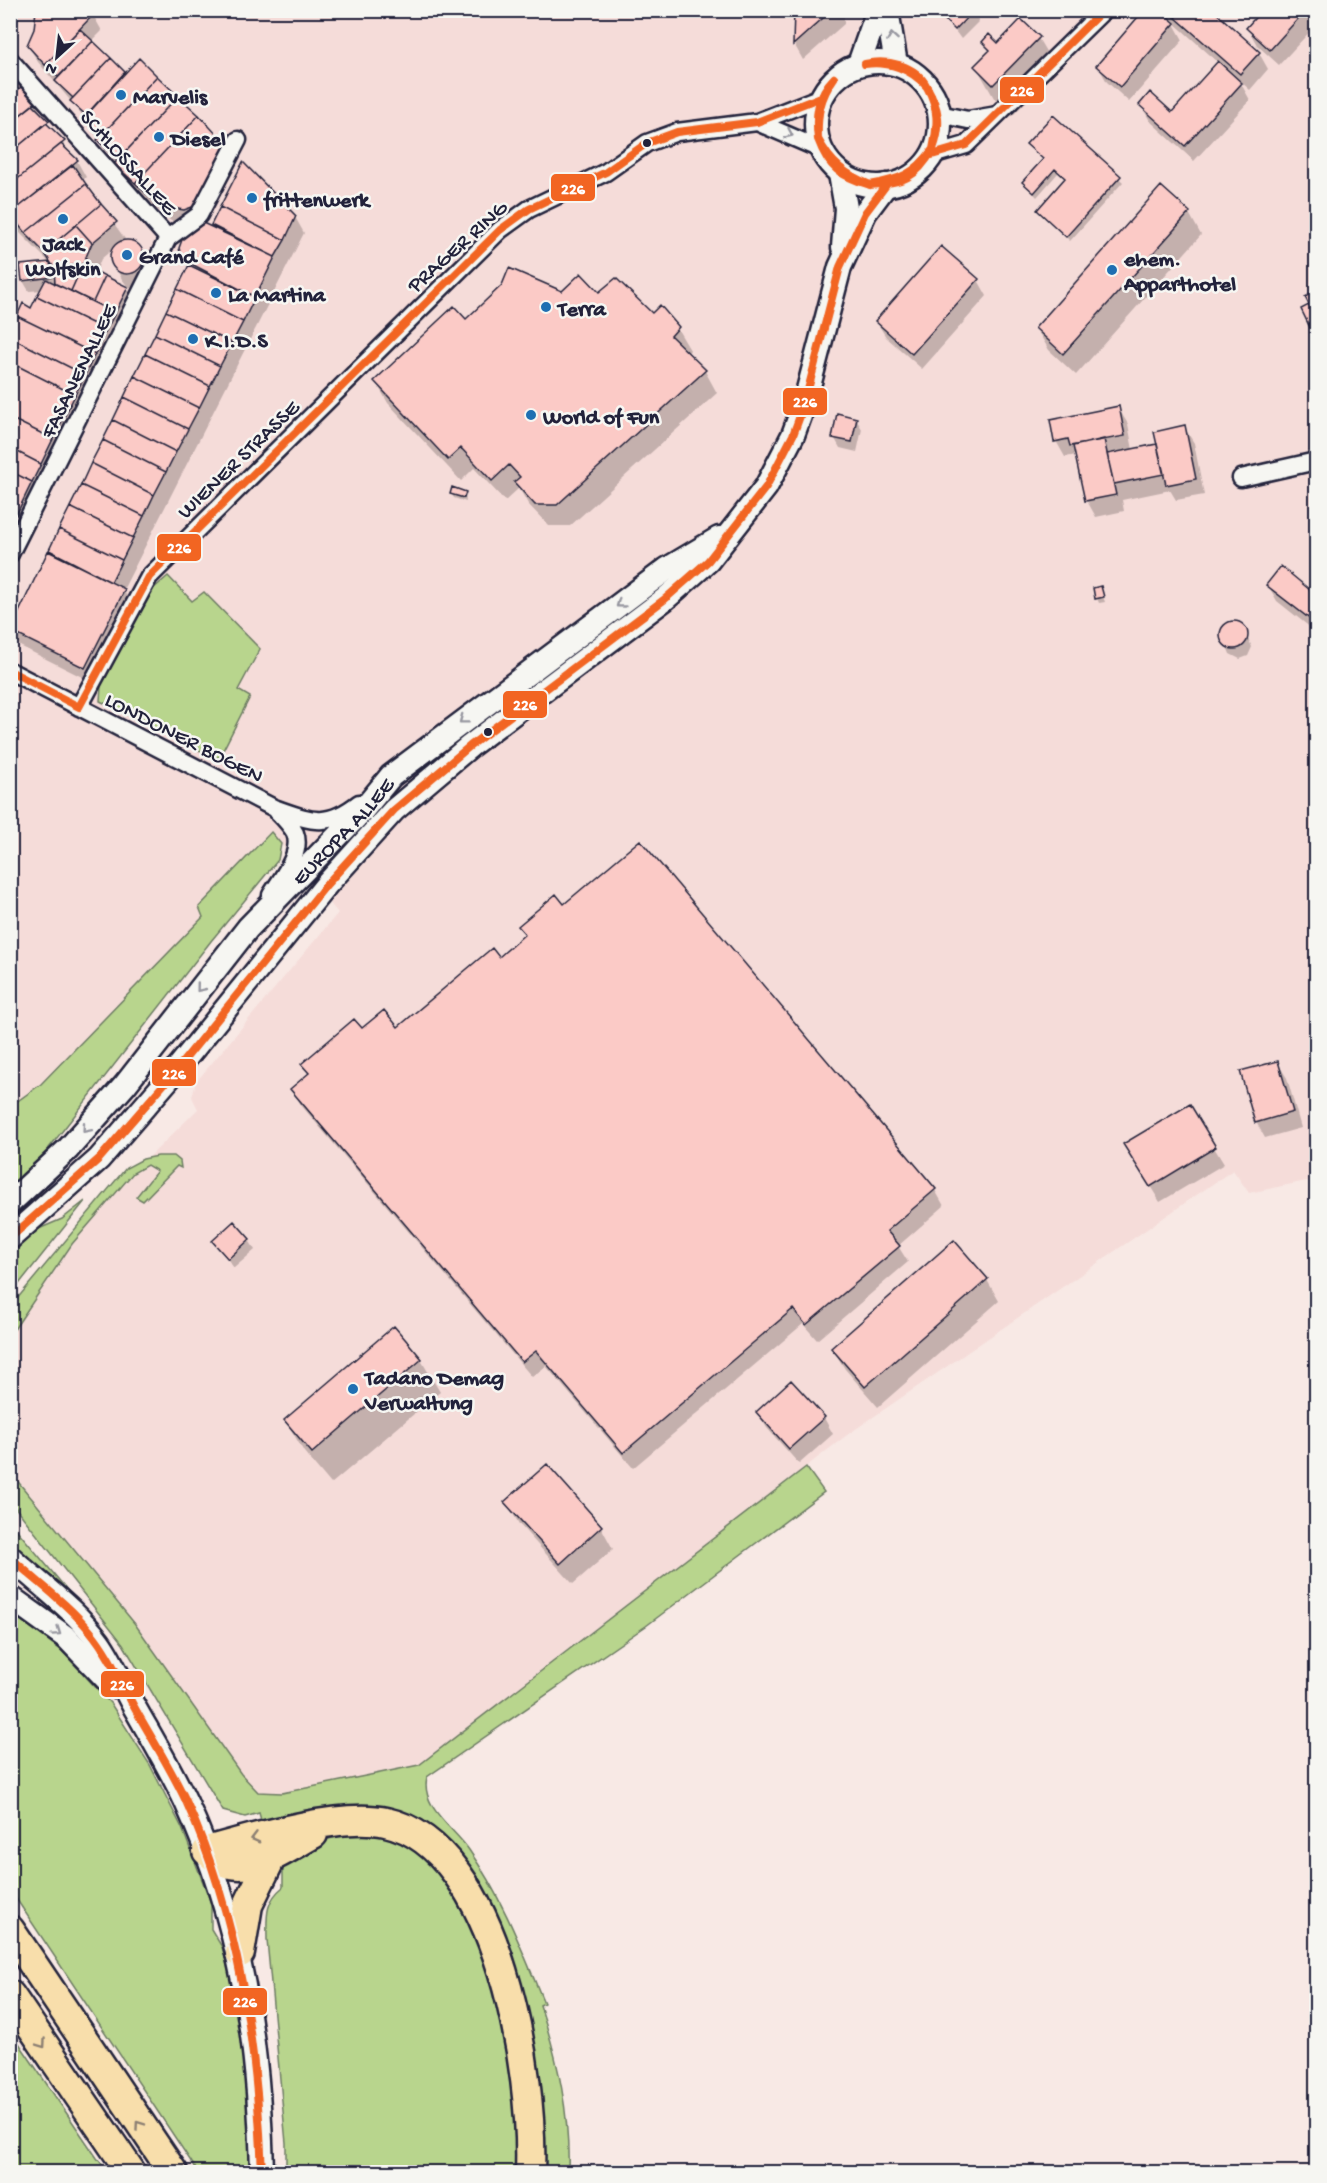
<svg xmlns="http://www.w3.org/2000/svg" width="1327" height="2183" font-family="'Gochi Hand',sans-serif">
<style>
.built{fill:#f5dcd9}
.green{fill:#b8d58d;stroke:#6d7c64;stroke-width:1.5}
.shadow{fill:#0003}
.building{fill:#fbcac6;stroke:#22223b;stroke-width:1.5}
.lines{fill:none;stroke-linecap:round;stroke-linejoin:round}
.street-casing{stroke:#22223b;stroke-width:21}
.secondary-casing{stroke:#22223b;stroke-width:27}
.highway-casing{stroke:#22223b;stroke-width:33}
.street{stroke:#f6f6f2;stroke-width:16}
.secondary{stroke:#f6f6f2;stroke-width:22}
.highway{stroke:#f8deab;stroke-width:28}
.bus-1-casing{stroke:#f6f6f2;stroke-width:12}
.bus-1{stroke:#f26522;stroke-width:8}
.oneway{stroke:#9797a0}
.oneway2{stroke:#8d8073}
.poi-dot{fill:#1f6fb2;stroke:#f6f6f2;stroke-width:2}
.bus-dot{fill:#22223b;stroke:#f6f6f2;stroke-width:2}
.labels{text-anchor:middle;stroke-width:5;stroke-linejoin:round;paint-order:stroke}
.poi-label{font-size:22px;font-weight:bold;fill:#22223b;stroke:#f6f6f2;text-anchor:start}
.street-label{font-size:22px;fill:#22223b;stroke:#f6f6f2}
.line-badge{stroke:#f6f6f2;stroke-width:2}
.badge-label{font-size:16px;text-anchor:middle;font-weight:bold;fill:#fff}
</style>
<rect width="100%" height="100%" fill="#f8e9e5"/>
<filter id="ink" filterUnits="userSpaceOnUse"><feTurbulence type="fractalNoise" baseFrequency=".0167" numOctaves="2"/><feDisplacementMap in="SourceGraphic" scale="12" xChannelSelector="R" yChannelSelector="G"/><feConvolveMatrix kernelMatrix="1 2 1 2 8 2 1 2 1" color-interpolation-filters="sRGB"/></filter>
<g filter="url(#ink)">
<!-- built -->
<path class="built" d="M11,11H1316V1179L1249,1193L1233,1170L847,1435L419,1765L282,1793H258L241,1774L135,1624L11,1472V1334L71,1244L133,1173L198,1109L192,1097L196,1082L338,913L271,832L199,907L203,917L41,1084L11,1106Z"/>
<!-- green -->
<path class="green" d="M168,576L192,601L204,592L260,649L238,690L250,697L219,758L209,755L100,701L101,686L153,589Z
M271,832L281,844L278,860L211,941L35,1166L11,1188V1106L41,1084L203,917L199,907Z
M158,1156H174L180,1161L181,1168L177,1166L143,1201L136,1197L157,1171L147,1165L133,1173L72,1244L11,1334V1306L126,1168L143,1159Z
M85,1201L11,1294V1255L34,1231L62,1219Z
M806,1467L824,1492L646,1626L427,1777C420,1807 454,1828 469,1850C502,1897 522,1950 544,2003L540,2005C558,2060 570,2114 568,2172H541L468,1871L445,1840L429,1826L393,1811L263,1827L259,1813L245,1817L223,1811L123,1644L11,1502L10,1472L135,1624L241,1774L258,1792L282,1793L419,1765Z
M10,1522L12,1524L84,1610L31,1565L11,1542Z
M11,1613L62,1651L111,1704L150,1765L182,1828L211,1903V1929L222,1947L234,1991L246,2074L251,2172H198L11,1891Z
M366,1831C381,1834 397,1837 409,1845C466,1884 504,1988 511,2054C516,2093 516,2133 518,2172H286V2143L267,1940C267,1918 264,1902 283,1887V1864C311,1843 331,1836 366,1831Z
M10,2030L97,2158L108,2172H11Z"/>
<!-- shadow -->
<path class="shadow" d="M795,10H844V24L803,60L794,44Z
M972,10L979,21L961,39L947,20Z
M1165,10H1210L1259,53L1268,69L1250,90L1239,80L1250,100L1194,161L1150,121L1141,105L1172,114L1219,63L1173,22L1183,40L1129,102L1107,82L1098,66L1172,22Z
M1264,10H1316V25L1279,65L1257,45L1248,29Z
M93,15L102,31L91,42L125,75L226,147L236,163L211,214L202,224L212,227L243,164L295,217L304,233L123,590L133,606L94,683L20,646L10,629L189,268L183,258L198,226L171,221L125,180L85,118L38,62L28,45Z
M1038,38L1057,70L1012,116L994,98L976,66L990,52L984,42L998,45Z
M10,79L36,102L44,119L77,161L86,177L83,180L125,239L122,242L138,245L152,271L138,289L128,287L122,279L112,262L114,248L101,259L96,272L127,288L136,304L10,560V331L32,310L42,290L29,291L23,281L50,263L10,223Z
M1053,117L1123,182L1070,241L1039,210L1066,180L1058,173L1037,197L1024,183L1044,160L1028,144Z
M1161,188L1189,213L1201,235L1076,375L1049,350L1036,328Z
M978,280L987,296L922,369L886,337L876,321Z
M562,293L599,294L677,328L690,350L687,354L705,371L717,393L570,526H549L528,504L519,488L505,501L474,468L461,481L388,403L376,382L465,321Z
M1316,293V337L1303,310L1311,306L1307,298Z
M1118,408L1128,424L1133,450L1159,445L1184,427L1194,443L1204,495L1176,500L1170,490L1122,500L1124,511L1096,517L1087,501L1077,455L1065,457L1056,441Z
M856,419L862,429L857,452L840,448L834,437Z
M451,493H465L466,502L454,498Z
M1281,568L1316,596V632L1277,601L1268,585Z
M1100,588L1105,602L1099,603L1097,598Z
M1233,623L1243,628L1252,647L1248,656L1240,659L1230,654L1222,634L1225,627Z
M639,842L935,1190L944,1206L898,1246L908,1262L817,1340L803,1324L633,1468L546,1366L532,1377L301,1105L292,1089L309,1075L303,1064L362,1030L398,1029L499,959L526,936L520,926L564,906Z
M1277,1062L1287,1078L1301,1128L1265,1138L1256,1122Z
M1189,1106L1224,1164L1160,1202L1134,1160Z
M249,1240L255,1250L234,1268L214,1241Z
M987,1280L999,1301L878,1407L845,1369L832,1348Z
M421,1360L440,1392L331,1484L304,1452L286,1421Z
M757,1412L824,1418L833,1434L799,1464L767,1428Z
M546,1466L601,1527L613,1549L573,1584L519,1524L506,1502Z"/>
<!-- building -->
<path class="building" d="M91,10L94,14L45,65L27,45L34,29L36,10Z
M794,10H832L793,45Z
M954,10H974L955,30L945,20Z
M1144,10H1160L1175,23L1120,87L1096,66Z
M1167,10H1213L1260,52L1240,74Z
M1262,10H1306L1270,50L1246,28Z
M1021,19L1040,37L993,85L974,66L990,50L982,42L989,34L998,43Z
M80,29L93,41L58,77L45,65Z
M93,41L111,58L73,98L55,81Z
M111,58L125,72L86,115L70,101Z
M139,58L157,76L101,136L83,119Z
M1218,61L1242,83L1185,146L1139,105L1150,92L1172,112Z
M157,76L178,96L118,160L97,140Z
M10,77L21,87L10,97Z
M21,87L37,101L10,123V97Z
M178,96L199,115L135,183L114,164Z
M33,105L49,121L10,153V123Z
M199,115L227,146L195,206L184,210L160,206L135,183Z
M1053,115L1121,176L1066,237L1037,210L1065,178L1055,169L1034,193L1022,182L1043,159L1026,144Z
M46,123L65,141L10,185V153Z
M61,144L78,160L10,214V185Z
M243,162L296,216L285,240L220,207Z
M73,165L86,184L25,233L10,214Z
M86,184L101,204L44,252L25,233Z
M1161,186L1190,212L1063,354L1035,328Z
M101,204L117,222L92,243L76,225Z
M220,207L285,240L275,257L211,225Z
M203,223L275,257L255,297L182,259L179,248L183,237L191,227Z
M76,225L92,243L83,264L54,268L44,252Z
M110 257a17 17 0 1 1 34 0a17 17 0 1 1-34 0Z
M941,246L979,279L912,354L875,321Z
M50,262L52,277L22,281L20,265Z
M83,264L105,276L93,302L71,291Z
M83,264L71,291L55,284L54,268Z
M189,265L255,297L243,322L177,289Z
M509,268L562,291L581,273L599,292L616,278L652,313L660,305L679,327L671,336L706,370L557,505H535L514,482L520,477L509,465L492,481L461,448L448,460L374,381L454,306L466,319L502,285Z
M105,276L128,287L115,313L93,302Z
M46,279L115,313L106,330L37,296Z
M177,289L243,322L232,343L166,311Z
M1316,291V340L1301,309L1309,305L1305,297Z
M37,296L106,330L95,354L17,316L23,303L31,308Z
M166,311L232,343L220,366L155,334Z
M17,316L95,354L85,375L10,337V329Z
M155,334L220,366L210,386L145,354Z
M10,337L85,375L75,395L10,362Z
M145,354L210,386L199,408L134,376Z
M10,362L75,395L53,439L10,418Z
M134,376L199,408L188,429L124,397Z
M124,397L188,429L176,452L113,420Z
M1119,406L1125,436L1070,446L1068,439L1054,442L1050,420Z
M837,413L857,418L852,442L832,438Z
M10,418L53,439L41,464L10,448Z
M113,420L176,452L166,472L103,440Z
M1185,425L1196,479L1166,485L1154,432Z
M1104,439L1116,495L1085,501L1073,446Z
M103,440L166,472L154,495L91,463Z
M1157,444L1164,474L1114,484L1107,454Z
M10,448L41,464L32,482L10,471Z
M91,463L154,495L144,516L81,485Z
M10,471L32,482L16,515L10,513Z
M81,485L144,516L133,538L70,507Z
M452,487L466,492L464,498L450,494Z
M70,507L133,538L122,560L59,529Z
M59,529L122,560L111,582L49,550Z
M48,551L125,589L85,668L10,631Z
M1281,566L1316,595L1315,623L1266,585Z
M1101,586L1104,597L1095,599L1093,588Z
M1220 635a14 14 0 1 1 28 0a14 14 0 1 1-28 0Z
M640,840L936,1189L887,1231L900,1246L806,1325L793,1309L623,1453L536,1351L522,1362L290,1089L309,1073L301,1064L354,1019L362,1028L384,1010L398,1027L492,948L499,957L525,934L518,926L556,894L564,904Z
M1278,1061L1293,1112L1255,1123L1240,1071Z
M1190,1104L1216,1147L1150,1187L1123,1144Z
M234,1221L250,1239L228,1259L212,1241Z
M954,1240L988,1279L865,1387L831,1348Z
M394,1326L422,1359L312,1453L284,1420Z
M791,1380L825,1417L789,1449L756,1412Z
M547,1464L602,1526L560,1564L504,1502Z"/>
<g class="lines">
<!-- street casing -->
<g class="street-casing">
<path id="street" d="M10,60L168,238
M939,114L968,120L997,115
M757,122L820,149
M932,155L966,145L1104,10
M1241,478L1316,461
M10,554L168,238L199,215L238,140
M10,671L274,808C311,821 326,829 359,803
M79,707L149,577L500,230L529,209L606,172L647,143L677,132L757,122L821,97
M271,895C281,879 303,853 295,833C291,825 283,817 277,811"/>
</g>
<!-- secondary casing -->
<g class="secondary-casing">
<g id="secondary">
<path d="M887,10L896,64"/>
<circle cx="878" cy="124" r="62"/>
<path d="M859,64L878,10"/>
<path d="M840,174L846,208L843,247"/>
<path id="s1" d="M10,1203L68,1149L125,1085L248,928L363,810L391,776L667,569L719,538"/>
<path d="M10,1238L99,1159L177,1069L327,884L394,810L470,746L665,599L708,561L766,487L793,435L804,405L840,267L865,213L886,185"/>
<path d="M10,1557C40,1585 75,1609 99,1642C114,1663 123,1688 136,1710C153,1740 171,1770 186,1802C241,1923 259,2040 262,2172"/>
<path d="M10,1597L67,1638L113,1686"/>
</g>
</g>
<!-- highway casing -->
<g class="highway-casing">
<path id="highway" d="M207,1851C252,1838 341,1812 386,1822C500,1847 534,2077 530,2172
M207,1851C240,1883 280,1852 313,1834
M10,1930L173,2172
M240,1953L248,1905L272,1856
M10,1995L131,2172"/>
</g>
<!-- street -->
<use href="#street" class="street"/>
<!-- secondary -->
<use href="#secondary" class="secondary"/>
<!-- highway -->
<use href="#highway" class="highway"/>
<!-- bus-1 casing -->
<g class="bus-1-casing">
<path id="bus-1" d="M865,64C887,59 916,65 927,87
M865,64C888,61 911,68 927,87
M927,87C939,108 942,125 933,149
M927,87C939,108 938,125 933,149
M818,139C831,164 845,174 870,185
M818,139C829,169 841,176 870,185
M818,139C815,116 817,95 834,78
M818,139C817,114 820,98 834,78
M932,155L966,145L1103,10
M870,185C901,179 914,175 933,149
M870,185C903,182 916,179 933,149
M10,671L79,707L149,577L500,230L529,209L606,172L647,143L677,132L757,122L821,97
M10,1238L99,1159L177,1069L327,884L394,810L470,746L665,599L708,561L766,487L793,435L804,405L840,267L865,213L886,185
M10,1557C37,1582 67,1603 90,1631C111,1656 122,1686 138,1714C154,1742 172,1771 186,1801C239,1919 257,2044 262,2172"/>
</g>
<!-- bus-1 -->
<use href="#bus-1" class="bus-1"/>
</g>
<!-- one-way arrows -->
<defs><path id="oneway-chevron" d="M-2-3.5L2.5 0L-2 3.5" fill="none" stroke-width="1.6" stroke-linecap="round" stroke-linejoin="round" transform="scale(1.5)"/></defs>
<g class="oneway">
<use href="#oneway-chevron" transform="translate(892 37) rotate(-99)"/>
<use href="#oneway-chevron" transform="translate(789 134) rotate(24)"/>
<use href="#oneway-chevron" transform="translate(620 604) rotate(144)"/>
<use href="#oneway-chevron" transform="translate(463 720) rotate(143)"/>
<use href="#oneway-chevron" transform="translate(200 988) rotate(129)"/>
<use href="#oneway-chevron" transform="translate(86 1129) rotate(131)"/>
<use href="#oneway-chevron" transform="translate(57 1632) rotate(35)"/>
</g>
<g class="oneway2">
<use href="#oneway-chevron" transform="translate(255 1838) rotate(165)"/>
<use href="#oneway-chevron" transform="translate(42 2044) rotate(55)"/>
<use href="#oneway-chevron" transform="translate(139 2125) rotate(-125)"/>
</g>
</g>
<!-- markers -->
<g class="poi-dot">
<circle cx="121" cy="95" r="6"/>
<circle cx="159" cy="137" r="6"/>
<circle cx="252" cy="198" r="6"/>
<circle cx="63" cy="219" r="6"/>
<circle cx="127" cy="255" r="6"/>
<circle cx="1112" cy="270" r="6"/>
<circle cx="216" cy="293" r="6"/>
<circle cx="546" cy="307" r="6"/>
<circle cx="193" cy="339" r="6"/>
<circle cx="531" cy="415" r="6"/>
<circle cx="353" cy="1389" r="6"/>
</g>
<g class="bus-dot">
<circle cx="647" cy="143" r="5"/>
<circle cx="488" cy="732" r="5"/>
</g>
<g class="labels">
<!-- poi labels -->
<g class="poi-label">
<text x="133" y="103">Marvelis</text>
<text x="171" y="145">Diesel</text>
<text x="264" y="206">frittenwerk</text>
<text x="63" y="250" text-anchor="middle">Jack<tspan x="63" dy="25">Wolfskin</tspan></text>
<text x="139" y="263">Grand Café</text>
<text x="1124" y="265">ehem.<tspan x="1124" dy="25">Apparthotel</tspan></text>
<text x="228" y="301">La Martina</text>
<text x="558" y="315">Terra</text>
<text x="205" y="347">K.I.D.S</text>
<text x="543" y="423">World of Fun</text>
<text x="365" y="1384">Tadano Demag<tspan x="365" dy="25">Verwaltung</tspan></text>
</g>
<!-- street labels -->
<g class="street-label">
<text transform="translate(130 161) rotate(48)" y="8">SCHLOSSALLEE</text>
<text transform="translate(456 245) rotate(-42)" y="8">PRAGER RING</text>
<text transform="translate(77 370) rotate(-64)" y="8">FASANENALLEE</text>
<text transform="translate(237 458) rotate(-44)" y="8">WIENER STRASSE</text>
<text transform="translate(185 736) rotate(27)" y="8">LONDONER BOGEN</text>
<text dy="8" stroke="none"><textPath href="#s1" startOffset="500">EUROPA ALLEE</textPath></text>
</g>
</g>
<g class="line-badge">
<rect x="999" y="76" width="46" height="28" rx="6" fill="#f26522"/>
<rect x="550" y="173" width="46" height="29" rx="6" fill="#f26522"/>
<rect x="782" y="387" width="46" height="29" rx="6" fill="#f26522"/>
<rect x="156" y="533" width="46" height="29" rx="6" fill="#f26522"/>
<rect x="502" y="690" width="46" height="29" rx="6" fill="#f26522"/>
<rect x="151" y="1058" width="46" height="29" rx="6" fill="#f26522"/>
<rect x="100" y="1670" width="45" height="28" rx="6" fill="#f26522"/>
<rect x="222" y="1987" width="46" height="29" rx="6" fill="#f26522"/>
</g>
<g class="badge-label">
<text x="1022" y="96">226</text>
<text x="573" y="194">226</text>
<text x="805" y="407">226</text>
<text x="179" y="553">226</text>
<text x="525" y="710">226</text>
<text x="174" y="1079">226</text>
<text x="122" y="1690">226</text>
<text x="245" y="2007">226</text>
</g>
<!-- margin -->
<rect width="1327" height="2183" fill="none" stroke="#f6f6f2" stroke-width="36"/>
<rect x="18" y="18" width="1291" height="2147" fill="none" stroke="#22223b" stroke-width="2" filter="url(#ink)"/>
<!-- north arrow -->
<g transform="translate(57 57) rotate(207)" stroke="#f6f6f2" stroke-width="4.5" paint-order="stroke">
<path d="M0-4.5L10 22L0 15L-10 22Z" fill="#22223b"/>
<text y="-9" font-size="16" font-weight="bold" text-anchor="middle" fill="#22223b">N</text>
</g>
</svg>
